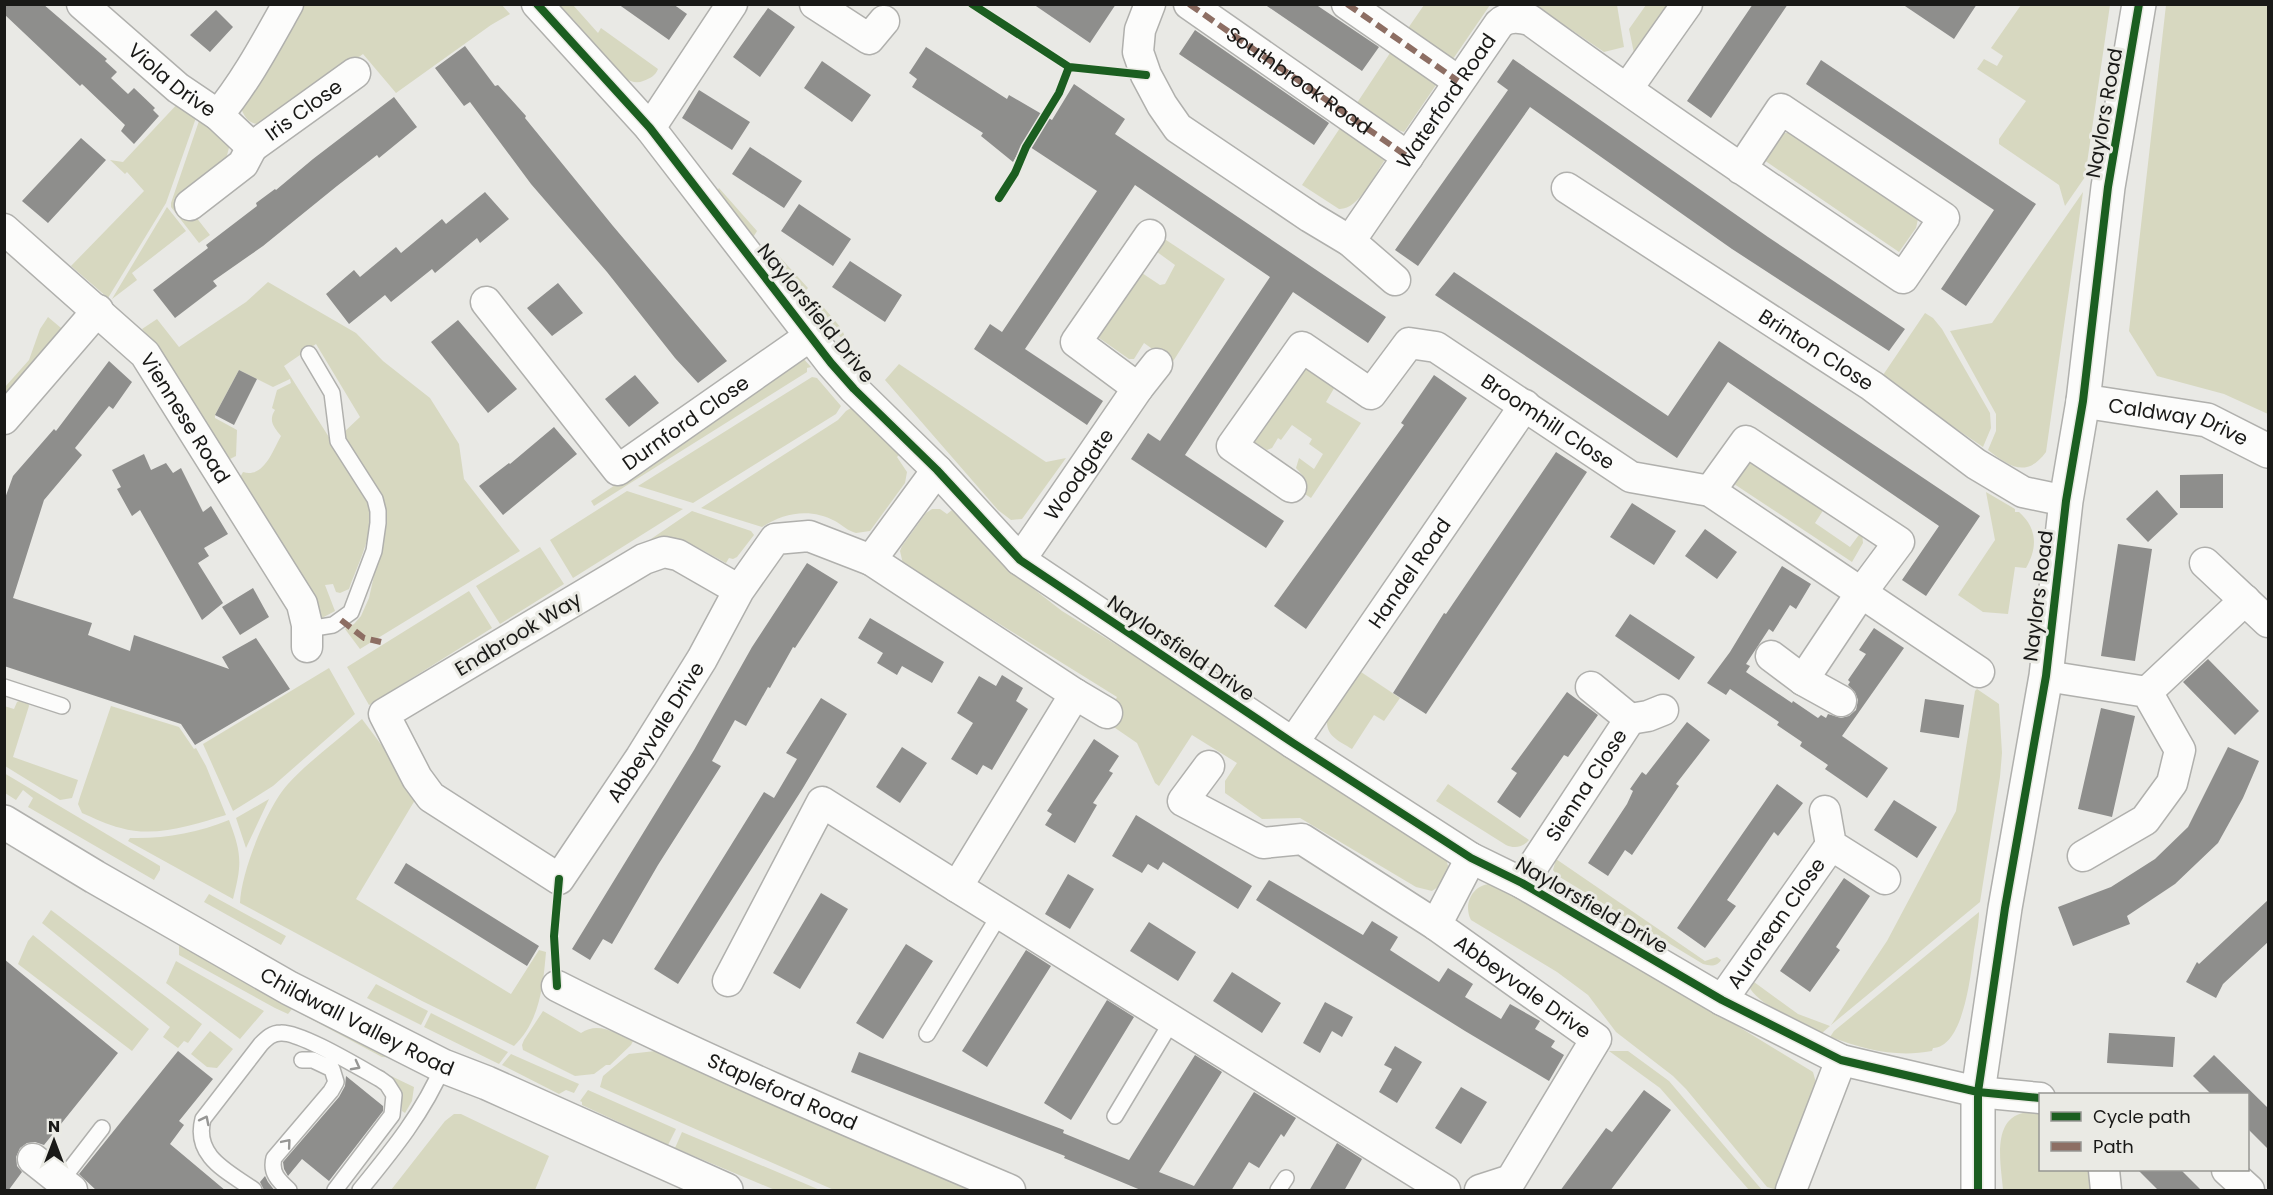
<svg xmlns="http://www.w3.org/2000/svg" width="2273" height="1195" font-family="Poppins,sans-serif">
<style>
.green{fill:#d7d8c0}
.building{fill:#8e8e8c}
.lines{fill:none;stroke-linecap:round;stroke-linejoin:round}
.lane-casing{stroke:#b0b0ad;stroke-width:18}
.street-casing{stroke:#b0b0ad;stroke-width:33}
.secondary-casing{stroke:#b0b0ad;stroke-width:36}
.lane{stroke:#fcfcfb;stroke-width:15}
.street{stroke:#fcfcfb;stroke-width:30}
.secondary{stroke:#fcfcfb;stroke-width:33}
.quiet{stroke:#8d6e63;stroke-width:6;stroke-dasharray:12 6;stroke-linecap:butt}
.cycleway-casing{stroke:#eaeae4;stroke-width:11}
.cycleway{stroke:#1b5e20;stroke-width:8}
.oneway{stroke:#969694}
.labels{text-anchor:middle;stroke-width:6;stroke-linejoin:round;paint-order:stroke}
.street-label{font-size:20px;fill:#191917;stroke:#eaeae4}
</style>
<rect width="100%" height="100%" fill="#e9e9e5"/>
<!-- green -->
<path class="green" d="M501,4L510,14L491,25L396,93L363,54L267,125C251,125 245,121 240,105L299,5Z
M556,5H573L598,33L601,28L658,69C655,76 651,78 643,81C625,89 602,56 590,43V40L573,19H569Z
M1424,5H1490L1453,59L1402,37Z
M1535,5H1617L1624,47L1604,52Z
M1646,5H1666L1670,7L1635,58L1629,29Z
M2021,5H2110L2085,177L2065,206L2059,185L1999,144V139L2026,101L1977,69L1984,59L1997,66L2003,56L1991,48Z
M2166,5H2268V414L2224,394L2157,376L2129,331Z
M1396,44L1436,85L1404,132L1395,129L1389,130L1351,112Z
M181,100L197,115L166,203L108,298L71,266L144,191L127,172L125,174L110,160L123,162Z
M200,118L230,144L226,159L181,198L210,235L199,243L171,207V203Z
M1344,122L1386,158C1375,174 1359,210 1339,209L1302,185Z
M1784,133H1792L1918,219L1916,228L1899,252L1764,160Z
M719,188L757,231L752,239L714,195Z
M2083,192L2046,452C2026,479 2009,466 1988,450L1996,431V414L1950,331L1992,323Z
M167,207L186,231L132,273L137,280L112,299Z
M1154,232L1225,279L1172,363L1144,343L1134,359H1129L1092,333L1142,273L1160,285L1165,284L1175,265L1153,249Z
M768,244L808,288L801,295L763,251Z
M268,282L356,333L383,361L430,398L459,444L464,479L520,551L360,649L345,629L354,624L361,616L369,598L383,535L342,434L360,417L316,344L284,366L368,499C377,529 359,561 349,589L340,593L336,592L333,584L325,585L335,611L322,618L317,615L238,481L243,472C264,478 272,452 281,436C274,427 268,421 275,410L272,408L277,390L291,383L290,379L273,387L239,370L215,415V418L237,430L236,456L228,460L161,360L164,354L142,329L157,319L179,347L246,302Z
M819,302L842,329L847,343L825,323L828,320L823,314L819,316L814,310Z
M1925,313L1933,318L1942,329L1990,413L1991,428L1983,447L1881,378Z
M48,317L67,333L5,406V387L29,360L40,329Z
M802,357L811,367L807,368V372L594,506L591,501L753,394Z
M1301,363L1336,385L1326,402L1361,423L1311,498L1297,489L1304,477L1296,468L1299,458L1314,469L1323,454L1309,444L1312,439L1292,425L1281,440L1278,438L1272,448L1267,450L1252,441Z
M899,364L1046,462L1066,458L1022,519L1011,520L998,510L885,380Z
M812,377L817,378L841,406L836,414L693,503L638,486Z
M859,403L901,453L897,457L907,472L905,483L870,531L856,533C848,531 842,525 835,521C811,508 785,512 762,527L701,508L838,420L846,411Z
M1729,448L1824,509L1815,523L1850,547L1861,532L1862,533L1863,543L1852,562L1713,470Z
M627,491L683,509L573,578L550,540Z
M1986,492L2015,509V512H2019C2037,528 2038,547 2026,568L2015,567L2008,614L1983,612L1958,595L1995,540Z
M932,509H940L947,514L952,510L1013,573L1062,611L1353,791L1350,799L1445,856L1449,869L1438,887L1432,891L1416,887L1300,818L1262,819L1225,793V781L1237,763L1192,735L1159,786L1155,783L1137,743L1105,721L1117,697L903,564L900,551L902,546L926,513Z
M692,511L751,531L754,535L737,557L733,559L729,558L726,563C701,550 677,532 648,541Z
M540,547L564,584L500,624L476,586Z
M469,591L492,628L369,705L347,667Z
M329,668L355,714L273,786L233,811L203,744Z
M1361,672L1400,698L1384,721L1374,715L1352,749C1340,741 1326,737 1327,720Z
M1977,689L1999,704L2002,753L2000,777L1980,902L1831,1025L1887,941L1956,811L1975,691Z
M21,700L28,702L29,706L13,757L78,780L72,798L60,800L5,766L4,706L14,709L17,702Z
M111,706L179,727L194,749L196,748L206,766L226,815C193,825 155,838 121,828C107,825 94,818 82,813L78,804L80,797Z
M362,719L389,755L415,800L356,899L511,994L539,950L546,952C543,986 540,1021 514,1046L422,1001L240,903C241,872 267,807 288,784C310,760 338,740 362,719Z
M4,773L160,866V870L154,880L28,807L33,798L23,790L16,800L5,793Z
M1448,784L1529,840C1523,847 1515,849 1506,845L1436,801Z
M269,799L246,848L236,818Z
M229,820C242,854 242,864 233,899L128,841L130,838C164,839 197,833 229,820Z
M1556,859L1705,961L1717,957L1721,960C1717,967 1710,966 1703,964L1558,876L1553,870Z
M1490,884L1511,888L1813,1072L1818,1090L1778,1190L1767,1187L1686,1089L1673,1076L1616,1032L1588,995L1557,972L1471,920C1463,905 1472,885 1490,884Z
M209,894L286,936L281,945L204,902Z
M51,910L202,1024L188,1043L184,1041L178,1048L163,1037L170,1027L42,923Z
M1979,912C1979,924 1976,938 1974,950C1971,973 1964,1047 1933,1048L1932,1051C1895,1058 1865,1049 1830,1037L1834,1031Z
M33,935L149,1029L132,1051L18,964L28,941Z
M185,941L400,1058L382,1057L292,1009L288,1014L275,1008L179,955V946Z
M176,961L264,1011L240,1039L166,983Z
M1754,982L1798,1014L1830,1026L1822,1033C1804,1026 1755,1003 1749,986Z
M376,984L428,1011L421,1025L367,998Z
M543,1011L581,1033C598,1021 616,1033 633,1041L631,1045L610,1065H606L594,1074L575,1076L523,1050L522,1045L524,1040Z
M431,1013L508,1052L499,1064L424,1027Z
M210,1031L233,1049L217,1068L207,1067L191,1054Z
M655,1051L765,1101L978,1190H834L600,1087L603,1076L629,1054Z
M1609,1051H1628L1669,1081L1762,1190H1749L1660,1088Z
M511,1054L579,1084L574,1093L566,1090L559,1094L502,1065Z
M391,1076L414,1087L412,1101L405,1113L402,1111V1093Z
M588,1090L676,1129L668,1145L582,1105V1102L580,1101Z
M2030,1107H2040V1170H2099L2102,1190H2003C2001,1164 1990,1115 2029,1112Z
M454,1114H461L549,1156L535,1190H391L445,1121Z
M682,1132L820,1190H775L675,1148Z"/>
<!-- building -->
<path class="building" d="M4,4H43L107,59L105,61L117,72L111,78L128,94L134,88L155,108L153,110L159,116L134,144L121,131L125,125L82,84L80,86L4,14Z
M618,4H673L687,14L669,40Z
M1033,4H1116L1090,43Z
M1264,4H1315L1379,47L1362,71Z
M1753,4H1788L1711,118L1687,101Z
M1902,4H1977L1954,39Z
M768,8L795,27L760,77L733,57Z
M216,10L233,27L210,52L190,35Z
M1195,30L1329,123L1314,145L1179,54Z
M465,46L495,86L498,85L526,116L525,118L613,226L727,361L698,383L675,358L607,272L531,184L470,102L464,106L435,68Z
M926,47L1007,99L1009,95L1052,120L1074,84L1125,119L1115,134L1386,317L1368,343L1293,292L1185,455L1284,521L1266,548L1131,459L1148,433L1160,441L1270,277L1135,185L1025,349L1103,401L1087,425L974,349L990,324L1002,332L1097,191L1024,143L1013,162L981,136L983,133L912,87L917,79L909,73Z
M1513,59L1768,237L1905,329L1889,351L1732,249L1530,107L1418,266L1395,250L1508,90L1497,82Z
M1821,60L2036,204L1966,306L1941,289L1994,210L1806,84Z
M822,61L871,95L852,122L804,88Z
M699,90L750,122L732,150L682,118Z
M394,97L417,127L379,158L377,155L337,186L263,246L213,281L217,286L175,318L153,290L208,248L206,245L257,206L256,203L275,189L276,190L313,159Z
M81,138L106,160L48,223L22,201Z
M750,147L802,181L784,208L732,174Z
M485,192L509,219L480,243L477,238L435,273L432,269L391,302L385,295L349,324L326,294L354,270L360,277L396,247L401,253L442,219L446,224Z
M799,204L851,239L833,266L781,231Z
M850,261L902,295L885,322L832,287Z
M1454,272L1668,416L1719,341L1980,516L1926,596L1902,580L1939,526L1728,382L1677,458L1435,295Z
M558,283L583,313L552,336L527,308Z
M458,320L517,389L488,413L431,342Z
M109,361L132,382L113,409L109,406L75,448L82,455L44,500L13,598L92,623L88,635L130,651L134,635L229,669L222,657L256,638L290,689L195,745L181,724L4,666V501L13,476L54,429L56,431Z
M239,370L257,379L234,425L215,415Z
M635,375L659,403L629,427L605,399Z
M1434,375L1467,398L1306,629L1274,606L1404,425L1401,423Z
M554,427L577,454L503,515L479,486L509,463L510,464Z
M1556,452L1587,472L1426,714L1393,693L1444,613L1446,614Z
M144,454L151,470L166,463L173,473L181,468L203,512L211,506L228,534L204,548L209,556L198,563L223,603L202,620L140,510L132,516L117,489L121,487L112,470Z
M2223,474V508H2180V475Z
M2157,490L2178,514L2148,542L2126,519Z
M1632,503L1676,531L1654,565L1610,537Z
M1705,529L1737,552L1717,579L1685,556Z
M2118,544L2152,549L2135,661L2101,656Z
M807,563L838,582L795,648L793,647L770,688L768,687L746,726L735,720L712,761L721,766L658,865L612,944L603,939L590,960L572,949L694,750L752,647Z
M1782,566L1811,584L1796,609L1790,605L1773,632L1769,629L1746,664L1750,666L1746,672L1792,703L1793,701L1818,718L1821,715L1826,718L1828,714L1841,718L1849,716L1856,710L1858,700L1855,692L1848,685L1850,682L1848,680L1866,654L1859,650L1874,628L1904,648L1842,736L1888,768L1867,798L1825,769L1828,765L1800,746L1802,742L1777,725L1779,722L1730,689L1726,695L1707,683L1730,652Z
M253,588L269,617L240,635L222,607Z
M1630,614L1695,657L1679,680L1615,636Z
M870,618L944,662L932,683L902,666L897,675L877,663L883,653L858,638Z
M2208,659L2259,711L2235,735L2183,682Z
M1002,675L1023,688L1016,701L1028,709L992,770L983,765L977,775L951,759L973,723L957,713L979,676L996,686Z
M1567,692L1598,715L1568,757L1564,755L1520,818L1497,802L1517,773L1511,769Z
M821,698L847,714L803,788L678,984L654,969L764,792L774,798L797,759L786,753Z
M1925,699L1964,705L1959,738L1920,732Z
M2101,708L2135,716L2112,817L2078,809Z
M1687,722L1710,740L1676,784L1679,786L1632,855L1625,850L1608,876L1588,863L1627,804L1633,791L1630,789L1642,772L1646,775Z
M1094,739L1119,756L1109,771L1113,773L1093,803L1097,805L1075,843L1045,825L1052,814L1047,811Z
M902,747L927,763L900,803L876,787Z
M2228,747L2259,761L2243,798L2218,843L2175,884L2127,916L2130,924L2073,946L2058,907L2111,887L2155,859L2188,827Z
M1777,784L1803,803L1778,836L1774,832L1727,900L1736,906L1705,948L1677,928Z
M1894,800L1937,827L1917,858L1874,830Z
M1136,815L1252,886L1238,909L1163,862L1158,870L1148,864L1142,873L1112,856Z
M406,863L539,946L527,966L394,883Z
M1068,874L1094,889L1070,929L1045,914Z
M1844,878L1870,896L1836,947L1840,950L1810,992L1780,971Z
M1269,880L1363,935L1372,921L1398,937L1390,950L1439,982L1448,968L1473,984L1465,997L1501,1019L1510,1004L1540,1021L1535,1029L1555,1041L1551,1047L1564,1055L1549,1081L1465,1031L1256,900Z
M821,893L848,909L800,989L773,973Z
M2268,900V942L2223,984L2216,998L2186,982L2197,962L2199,964Z
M1149,922L1196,952L1178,981L1130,951Z
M906,944L933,961L883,1039L856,1023Z
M1026,950L1051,966L987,1067L962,1051Z
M4,959L118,1053L44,1145L35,1142L27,1143L20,1148L16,1157L17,1166L22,1172L8,1191H4Z
M1232,972L1281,1003L1262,1033L1213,1001Z
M1107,1000L1134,1017L1071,1120L1044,1103Z
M1325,1002L1353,1017L1342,1037L1332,1031L1320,1053L1303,1043Z
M2109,1033L2175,1037L2173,1067L2107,1063Z
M1395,1046L1422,1062L1397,1103L1379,1092L1392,1069L1384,1065Z
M178,1051L213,1079L179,1121L184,1125L170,1144L226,1191H97L79,1174Z
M859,1052L1064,1130L1063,1133L1129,1160L1195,1055L1222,1072L1159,1172L1194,1186L1254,1092L1296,1118L1284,1137L1281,1134L1259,1168L1249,1162L1231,1191H1143L1064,1158L1065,1156L851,1072Z
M2214,1055L2268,1108V1149L2247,1128V1095H2212L2193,1076Z
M346,1076L383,1106V1111L329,1181L302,1159L288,1176L284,1169L283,1162L339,1097L345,1086Z
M1461,1087L1487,1102L1461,1144L1435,1128Z
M1644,1090L1671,1110L1610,1191H1560L1606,1128L1612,1132Z
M1337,1143L1362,1159L1344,1191H1309Z
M2138,1170H2181L2202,1191H2159Z
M265,1176L268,1182L275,1191L264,1190L260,1182Z"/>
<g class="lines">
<!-- lane casing -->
<g class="lane-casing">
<path id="lane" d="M308,629L333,625L351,612L374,551L378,523V511L375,499L338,441L332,393L309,354
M4,687L62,706
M927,1034L1000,914
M1115,1116L1172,1021
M61,1181L102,1128
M254,1190C229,1172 193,1157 203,1119L261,1044C267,1038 272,1033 281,1033C301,1032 360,1068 380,1079L387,1084L394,1095L392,1115L335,1190
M289,1190C279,1181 270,1173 274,1158L331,1091L336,1082L332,1069L313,1060H302
M360,1190C391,1152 424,1112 443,1066
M1278,1190L1286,1178"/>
</g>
<!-- street casing -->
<g class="street-casing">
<g id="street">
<path id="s1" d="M82,4L178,88L218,115L252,147L355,73"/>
<path d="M537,4L650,128L831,363L854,389L937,470L1020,560L1293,743L1471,858L1522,883L1722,1000L1841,1060L1978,1092L2040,1098"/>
<path d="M815,4L869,39L884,21"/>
<path d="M1150,4L1140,30L1138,52L1146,75L1162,105L1178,128L1310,217L1350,241L1395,280"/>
<path id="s2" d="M1189,4L1408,157"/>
<path d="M1347,4L1458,81"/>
<path d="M1627,89L1687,4"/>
<path d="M218,115C246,81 266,43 288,4"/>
<path d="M650,128L732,4"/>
<path id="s3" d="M1567,188L1872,386L1976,464L2023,492L2066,501"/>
<path d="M190,205L243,164L252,147"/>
<path id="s4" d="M4,229L145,354L302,604L307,625V647"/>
<path id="s5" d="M1350,241L1499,24C1507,16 1519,17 1530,20C1652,109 1777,193 1903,278L1944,218L1781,109L1741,169"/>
<path id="s6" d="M486,302L618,470L810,336"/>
<path d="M1138,388L1076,342L1150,235"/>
<path d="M4,419L98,310"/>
<path d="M937,470L871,560L1075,694L957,887L1445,1190"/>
<path id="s7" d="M1291,487L1232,446L1302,347L1371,394L1409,343L1436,347L1631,477L1710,491L1979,672"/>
<path d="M1710,491L1746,441L1899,542L1861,593L1803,680"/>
<path id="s8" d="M1020,560L1138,388L1157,364"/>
<path d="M2205,563L2268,622"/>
<path id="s9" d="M739,590L678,555L664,552L644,559L384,714L417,778L431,797L559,879L641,757L702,659L739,590L775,539L809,536L871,560"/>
<path d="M1771,656L1803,680L1841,701"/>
<path d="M2046,676L2147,692L2180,750L2172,783L2145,820L2083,856"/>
<path d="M1591,687L1630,719L1648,716L1663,710"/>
<path d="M2147,692L2245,600"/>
<path d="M1075,694L1107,713"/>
<path id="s10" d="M1293,743L1525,405"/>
<path d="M1209,766L1183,801L1263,843L1302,839L1436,925"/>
<path d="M1825,811L1831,845L1885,879"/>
<path id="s11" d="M1471,858L1436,925L1596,1039L1511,1180L1480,1190"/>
<path id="s12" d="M1522,883L1630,719"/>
<path d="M728,981L822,802L957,887"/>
<path id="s13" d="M557,986C705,1061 857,1125 1010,1190"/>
<path id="s14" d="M1722,1000L1831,845"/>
<path d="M33,1159L72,1190"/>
<path d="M2104,1170L2106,1190"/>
<path d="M2227,1170L2249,1190"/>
<path d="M1791,1190L1841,1060"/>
</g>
</g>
<!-- secondary casing -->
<g class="secondary-casing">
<g id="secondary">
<path id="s15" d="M2083,401L2207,420L2268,451"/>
<path id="s16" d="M4,822L95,877L289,988L443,1066L487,1083L726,1190"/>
<path d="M1978,1190V1092L2005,908L2046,676L2066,501L2083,401L2108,187L2139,4"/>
</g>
</g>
<!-- lane -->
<use href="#lane" class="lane"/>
<!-- street -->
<use href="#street" class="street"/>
<!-- secondary -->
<use href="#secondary" class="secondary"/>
<!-- quiet -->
<path class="quiet" d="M1189,4L1408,157
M1347,4L1458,81
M341,620L364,638L381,642"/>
<!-- cycleway casing -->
<g class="cycleway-casing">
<path id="cycleway" d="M537,4L650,128L831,363L854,389L937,470L1020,560L1293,743L1471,858L1522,883L1722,1000L1841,1060L1978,1092L2040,1098
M972,4L1069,67L1146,75
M999,198L1015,173L1026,147L1059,93L1069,67
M557,986L554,936L559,879
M1978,1190V1092L2005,908L2046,676L2066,501L2083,401L2108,187L2139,4"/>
</g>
<!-- cycleway -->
<use href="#cycleway" class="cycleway"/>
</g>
<!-- one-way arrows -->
<defs><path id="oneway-chevron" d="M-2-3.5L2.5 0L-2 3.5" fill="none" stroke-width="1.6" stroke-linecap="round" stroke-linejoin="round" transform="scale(1.5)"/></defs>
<g class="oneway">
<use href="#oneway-chevron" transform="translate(356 1066) rotate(28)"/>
<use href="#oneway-chevron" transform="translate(205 1120) rotate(-63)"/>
<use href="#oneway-chevron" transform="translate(287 1143) rotate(-50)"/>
</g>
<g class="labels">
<!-- street labels -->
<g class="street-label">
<text dy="7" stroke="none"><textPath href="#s1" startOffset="118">Viola Drive</textPath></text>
<text dy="7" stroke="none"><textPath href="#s2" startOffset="134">Southbrook Road</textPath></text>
<text dy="7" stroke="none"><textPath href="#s5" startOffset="170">Waterford Road</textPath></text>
<text dy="7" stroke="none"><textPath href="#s1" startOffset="286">Iris Close</textPath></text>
<text transform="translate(2104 113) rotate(-80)" y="7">Naylors Road</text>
<text transform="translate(816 313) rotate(51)" y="7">Naylorsfield Drive</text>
<text dy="7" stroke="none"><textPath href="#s3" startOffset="297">Brinton Close</textPath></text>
<text dy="7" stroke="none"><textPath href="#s4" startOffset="264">Viennese Road</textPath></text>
<text dy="7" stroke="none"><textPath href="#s6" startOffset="296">Durnford Close</textPath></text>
<text dy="7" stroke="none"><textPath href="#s7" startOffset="502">Broomhill Close</textPath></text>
<text dy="7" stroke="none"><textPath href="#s15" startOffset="98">Caldway Drive</textPath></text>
<text dy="7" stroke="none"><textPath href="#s8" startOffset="104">Woodgate</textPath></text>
<text dy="7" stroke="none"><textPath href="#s10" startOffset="206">Handel Road</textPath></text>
<text transform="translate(2038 596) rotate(-83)" y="7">Naylors Road</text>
<text transform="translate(518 634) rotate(-31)" y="7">Endbrook Way</text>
<text transform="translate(1181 648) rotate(34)" y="7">Naylorsfield Drive</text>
<text dy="7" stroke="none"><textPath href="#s9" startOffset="832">Abbeyvale Drive</textPath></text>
<text dy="7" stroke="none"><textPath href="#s12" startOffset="117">Sienna Close</textPath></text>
<text transform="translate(1592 905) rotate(30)" y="7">Naylorsfield Drive</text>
<text dy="7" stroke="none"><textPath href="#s14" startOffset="94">Aurorean Close</textPath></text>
<text dy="7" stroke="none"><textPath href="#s11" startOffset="182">Abbeyvale Drive</textPath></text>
<text dy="7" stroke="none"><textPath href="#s16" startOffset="406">Childwall Valley Road</textPath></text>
<text dy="7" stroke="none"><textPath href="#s13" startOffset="249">Stapleford Road</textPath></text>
</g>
</g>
<!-- border -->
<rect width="2273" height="1195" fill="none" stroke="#191917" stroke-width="12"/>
<!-- legend -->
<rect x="2039" y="1093" width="210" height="78" fill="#eaeae4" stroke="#969692" stroke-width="1.5"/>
<rect x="2051" y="1112" width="30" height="9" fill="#1b5e20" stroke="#969692" stroke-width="1.5"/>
<text x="2093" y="1123" font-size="18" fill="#191917">Cycle path</text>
<rect x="2051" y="1142" width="30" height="9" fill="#8d6e63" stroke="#969692" stroke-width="1.5"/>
<text x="2093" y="1153" font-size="18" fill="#191917">Path</text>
<!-- north arrow -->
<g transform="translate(54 1141)" stroke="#eaeae4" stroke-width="4.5" paint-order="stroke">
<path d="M0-4.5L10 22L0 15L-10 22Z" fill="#191917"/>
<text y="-9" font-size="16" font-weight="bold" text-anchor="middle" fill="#191917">N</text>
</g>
</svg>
